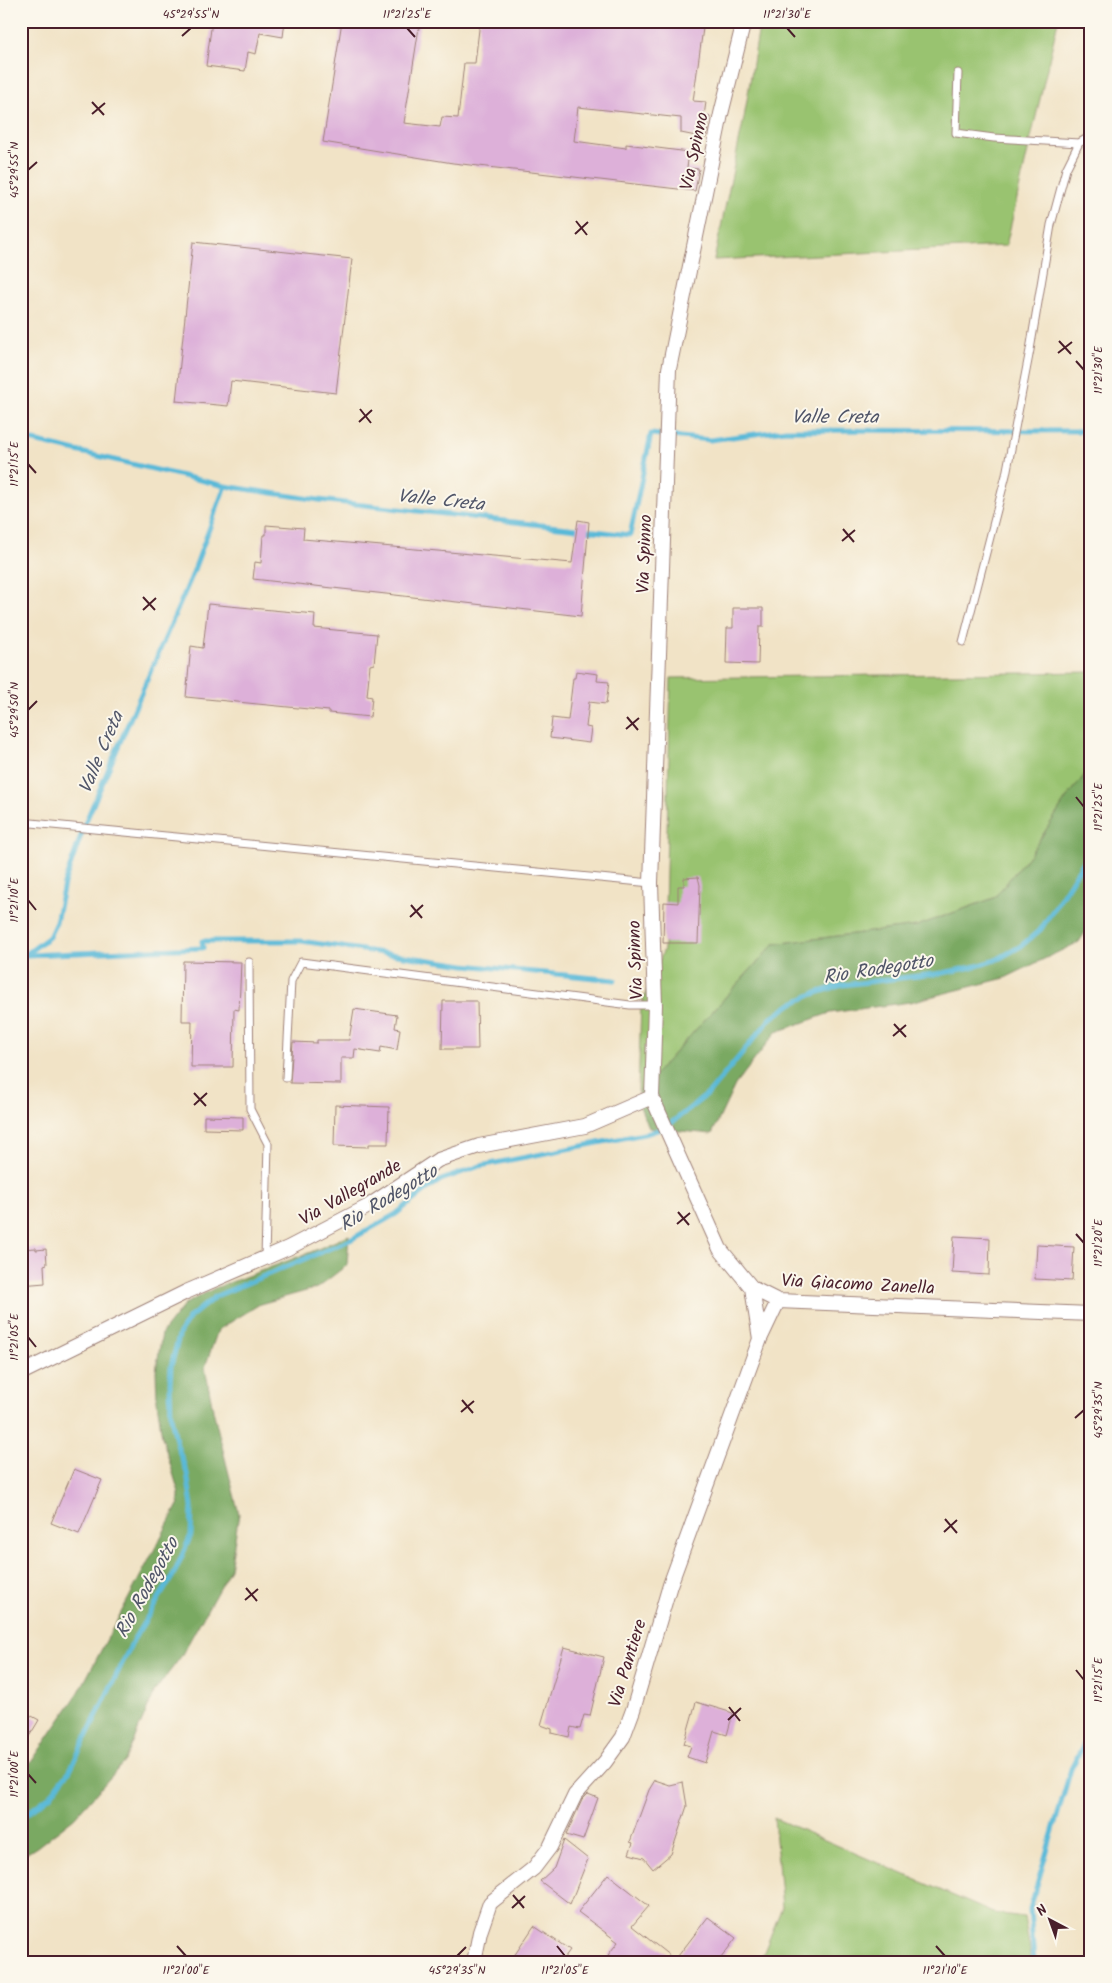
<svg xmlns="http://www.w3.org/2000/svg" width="1112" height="1983" font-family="Kalam,sans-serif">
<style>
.green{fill:#99c36f;stroke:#72714d}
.forest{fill:#7aa962;stroke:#626446}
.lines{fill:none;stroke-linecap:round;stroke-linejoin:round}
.stream{stroke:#5ab9d8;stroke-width:5}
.building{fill:#ddb0d9}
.service-casing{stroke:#9e8178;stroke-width:9}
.minor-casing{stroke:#9e8178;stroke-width:16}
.service{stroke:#fff;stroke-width:7}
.minor{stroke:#fff;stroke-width:14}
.ticks{fill:none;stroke:#4a1f2b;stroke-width:2}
.labels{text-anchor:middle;stroke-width:4;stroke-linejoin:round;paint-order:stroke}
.street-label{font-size:18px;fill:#4a1f2b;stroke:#fbf7ec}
.water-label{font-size:19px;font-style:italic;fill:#505568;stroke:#fbf7ec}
.neatline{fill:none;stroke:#4a1f2b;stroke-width:2}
.ticks-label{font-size:12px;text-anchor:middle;fill:#4a1f2b}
</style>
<rect width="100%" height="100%" fill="#fbf7ec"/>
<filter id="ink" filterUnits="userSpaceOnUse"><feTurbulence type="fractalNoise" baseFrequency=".02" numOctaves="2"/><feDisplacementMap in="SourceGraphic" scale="10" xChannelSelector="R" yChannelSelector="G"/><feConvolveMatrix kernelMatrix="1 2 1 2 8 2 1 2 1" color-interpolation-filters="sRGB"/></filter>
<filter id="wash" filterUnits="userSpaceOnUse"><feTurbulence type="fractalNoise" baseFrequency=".0096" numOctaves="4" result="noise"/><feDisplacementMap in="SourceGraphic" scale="20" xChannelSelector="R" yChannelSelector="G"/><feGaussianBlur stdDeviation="1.12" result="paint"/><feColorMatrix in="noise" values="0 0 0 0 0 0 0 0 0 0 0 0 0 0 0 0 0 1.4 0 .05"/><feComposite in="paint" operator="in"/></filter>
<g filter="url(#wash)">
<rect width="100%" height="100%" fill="#f1e3c6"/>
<!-- green -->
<path class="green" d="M760,21H1058L1006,246L714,260L744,118Z
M1091,672V767L1066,799L1031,853L994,898L917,926L774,944L638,1093L641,1005L664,949L671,678Z
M774,1818L993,1913L1024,1917L1032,1962H760L782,1907Z"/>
<!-- forest -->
<path class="forest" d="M1091,767V923L1079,942L1005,978L910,1002L830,1013L776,1032L735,1085L712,1134L649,1128L640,1107L638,1093L774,944L917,926L994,898L1031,853L1066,799Z
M349,1235L347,1265L317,1288L260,1304L218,1330L205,1367L213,1410L239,1514L230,1569L180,1658L155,1691L125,1761L74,1818L37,1847L21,1857V1777L79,1692L179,1503V1493L162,1437L157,1401L156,1371L162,1333L185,1304L215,1288L311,1252Z"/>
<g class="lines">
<!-- stream -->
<path class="stream" d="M21,438L225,486L319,500L630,535L651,434L710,440L786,430L1091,431
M27,955L203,948L202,941H301L465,965L615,980
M21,958L49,937L56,922L64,884L86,821L191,578L225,486
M21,1818L50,1796L70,1770L135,1637L174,1574L191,1535L192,1506L187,1473L177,1445L171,1417L170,1384L171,1366L180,1332L190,1317L216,1296L350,1240L396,1214L426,1190L441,1180L480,1166L649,1133L666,1127L709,1093L771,1018L793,1003L813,994L842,985L943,973L977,966L998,959L1021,946L1041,929L1091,850
M1034,1962L1030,1909L1071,1769L1087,1739L1091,1708"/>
</g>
<g id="blocks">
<!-- building -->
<path class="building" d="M212,21H285L283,37L260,33L256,54L248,52L245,71L206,66Z
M342,21H420L404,123L440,127L442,117L458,118L464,63H475L480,21H704L693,101L706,102L704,116L710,117L706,138L681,133V118L578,107L574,141L626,148V144L689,152L687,168L699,169L695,191L453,163L323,142Z
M193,242L352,259L336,393L231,381L228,406L176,401Z
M578,520L589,522L581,616L253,579L255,562L261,563L263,535H266V525L304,528L303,539L572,563Z
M208,604L315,614L314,628L377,634L374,664L370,665L367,696L372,697L370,717L329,713V711L186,697L191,646L203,648Z
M733,608H763V627H759L758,664L726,663L727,628H733Z
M576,671L598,674L597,681L609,682L606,704L589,702L586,727L591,728L589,743L550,738L552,718L568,720L573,678H575Z
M698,877L700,885L698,943H663L664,902L678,903V886H684V878Z
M183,961L241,962L239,1010L234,1009L233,1067H191L192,1021H182Z
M443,1001H477L478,1049H442Z
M354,1009L397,1015L395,1028L400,1029L397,1050L381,1047L380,1053L355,1049L354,1058H341V1084L290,1083L293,1042L317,1043V1040H349Z
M335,1105L389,1107L388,1144H369V1147L334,1146Z
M204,1116L243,1117V1130L204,1129Z
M954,1236L990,1238L989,1275L952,1273Z
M1037,1245L1074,1247L1072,1281L1035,1279Z
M36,1248V1250L46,1249L47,1264L44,1265L45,1283L21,1285V1249Z
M74,1469L102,1480L79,1534L51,1523Z
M564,1647L604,1657L590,1716L584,1715L580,1729L571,1727L569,1737L552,1733V1729L541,1725Z
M696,1702L733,1713L727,1735L714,1731L705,1763L687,1757L691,1746L684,1744Z
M21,1710L39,1720L21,1750Z
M655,1780L670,1785L683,1782L687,1806L671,1854L653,1869L644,1858L629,1854L633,1843L630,1842L649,1790Z
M588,1794L598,1798L583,1840L566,1835L582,1800Z
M564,1840L588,1859L570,1904L540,1881L554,1868Z
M608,1874L649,1906L632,1926L675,1960L708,1917L736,1938L718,1962H617L608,1955L618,1942L578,1912Z
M534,1926L570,1950L561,1962H510Z"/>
</g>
</g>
<g filter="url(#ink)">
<use href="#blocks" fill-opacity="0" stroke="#9e8178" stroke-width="1"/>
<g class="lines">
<!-- service casing -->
<g class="service-casing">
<path id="service" d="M958,73L956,133L994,138L1079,143
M963,642L1006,475L1030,350L1051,225L1066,169L1079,143L1091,136
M21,822L651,883
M249,962L250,1109L268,1144L265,1258
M286,1078L291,981L301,962L630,1005H655"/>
</g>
<!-- minor casing -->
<g class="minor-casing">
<path id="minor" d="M744,21L721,114L669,369L651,883L655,1005L652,1097L720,1249L752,1288L778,1301L1091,1314
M752,1288L760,1339
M21,1373L186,1292L288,1248L367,1207L438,1160L479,1146L585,1126L652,1097
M474,1962L480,1932L490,1903L534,1868L550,1847L575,1795L605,1762L623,1737L633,1710L670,1585L760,1339L778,1301"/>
</g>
<!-- service -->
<use href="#service" class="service"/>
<!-- minor -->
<use href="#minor" class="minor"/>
</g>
</g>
<!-- ticks -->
<path class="ticks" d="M407,28L415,37M787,28L795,37M182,36L191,28M92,102L104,115M92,114L105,103M28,170L37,162M576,221L587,235M575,234L588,222M1059,341L1071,354M1058,353L1072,342M1076,361L1084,370M360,409L371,423M359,422L372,410M28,464L36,473M843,529L854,542M842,541L855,530M143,597L155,610M143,610L156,598M28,710L37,701M627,717L638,730M626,729L639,718M1076,797L1084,807M28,900L36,910M411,905L422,918M410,917L423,905M894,1024L906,1037M893,1036L906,1025M194,1093L206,1106M194,1105L207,1093M678,1212L689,1225M677,1224L690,1213M1076,1234L1084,1243M28,1337L36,1347M462,1400L473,1413M461,1412L474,1401M1075,1418L1084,1410M945,1519L957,1533M944,1532L957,1520M246,1588L257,1601M245,1600L258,1589M1076,1670L1084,1680M729,1707L740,1721M728,1720L741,1708M28,1774L36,1783M513,1895L524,1908M512,1908L525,1896M177,1946L186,1956M557,1946L565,1956M936,1946L945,1956M457,1956L466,1947"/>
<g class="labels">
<!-- street labels -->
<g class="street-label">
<text transform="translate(694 151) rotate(-78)" y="6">Via Spinno</text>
<text transform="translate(644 554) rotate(-88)" y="6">Via Spinno</text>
<text transform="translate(635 960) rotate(-92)" y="6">Via Spinno</text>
<text transform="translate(350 1192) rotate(-30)" y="6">Via Vallegrande</text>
<text transform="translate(858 1284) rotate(3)" y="6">Via Giacomo Zanella</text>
<text transform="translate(627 1663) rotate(-73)" y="6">Via Pantiere</text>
</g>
<!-- water labels -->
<g class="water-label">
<text x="835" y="423">Valle Creta</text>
<text transform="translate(441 499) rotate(6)" y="7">Valle Creta</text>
<text transform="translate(100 752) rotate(-67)" y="7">Valle Creta</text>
<text transform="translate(878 968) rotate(-9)" y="7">Rio Rodegotto</text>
<text transform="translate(388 1197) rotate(-31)" y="7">Rio Rodegotto</text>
<text transform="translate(146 1587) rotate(-61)" y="7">Rio Rodegotto</text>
</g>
</g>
<!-- margin -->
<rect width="1112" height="1983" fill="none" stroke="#fbf7ec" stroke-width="55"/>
<!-- north arrow -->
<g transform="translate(1050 1920) rotate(319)" stroke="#fbf7ec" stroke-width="4" paint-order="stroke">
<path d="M0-4L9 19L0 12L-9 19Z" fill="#4a1f2b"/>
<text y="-8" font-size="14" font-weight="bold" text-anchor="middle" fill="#4a1f2b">N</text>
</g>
<rect x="28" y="28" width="1056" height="1928" class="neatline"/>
<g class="ticks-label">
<text x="191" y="18">45°29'55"N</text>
<text x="407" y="18">11°21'25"E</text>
<text x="787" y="18">11°21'30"E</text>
<text transform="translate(14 170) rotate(-90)" y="4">45°29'55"N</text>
<text transform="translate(1098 370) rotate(-90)" y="4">11°21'30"E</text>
<text transform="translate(14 464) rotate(-90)" y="4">11°21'15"E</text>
<text transform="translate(14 710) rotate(-90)" y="4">45°29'50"N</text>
<text transform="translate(1098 807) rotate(-90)" y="4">11°21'25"E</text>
<text transform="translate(14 900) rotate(-90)" y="4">11°21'10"E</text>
<text transform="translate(1098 1243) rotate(-90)" y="4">11°21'20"E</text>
<text transform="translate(14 1337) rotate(-90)" y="4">11°21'05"E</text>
<text transform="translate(1098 1410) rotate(-90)" y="4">45°29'35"N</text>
<text transform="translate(1098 1680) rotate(-90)" y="4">11°21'15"E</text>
<text transform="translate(14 1774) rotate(-90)" y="4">11°21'00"E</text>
<text x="186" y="1974">11°21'00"E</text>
<text x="457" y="1974">45°29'35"N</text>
<text x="565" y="1974">11°21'05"E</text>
<text x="945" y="1974">11°21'10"E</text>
</g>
</svg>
